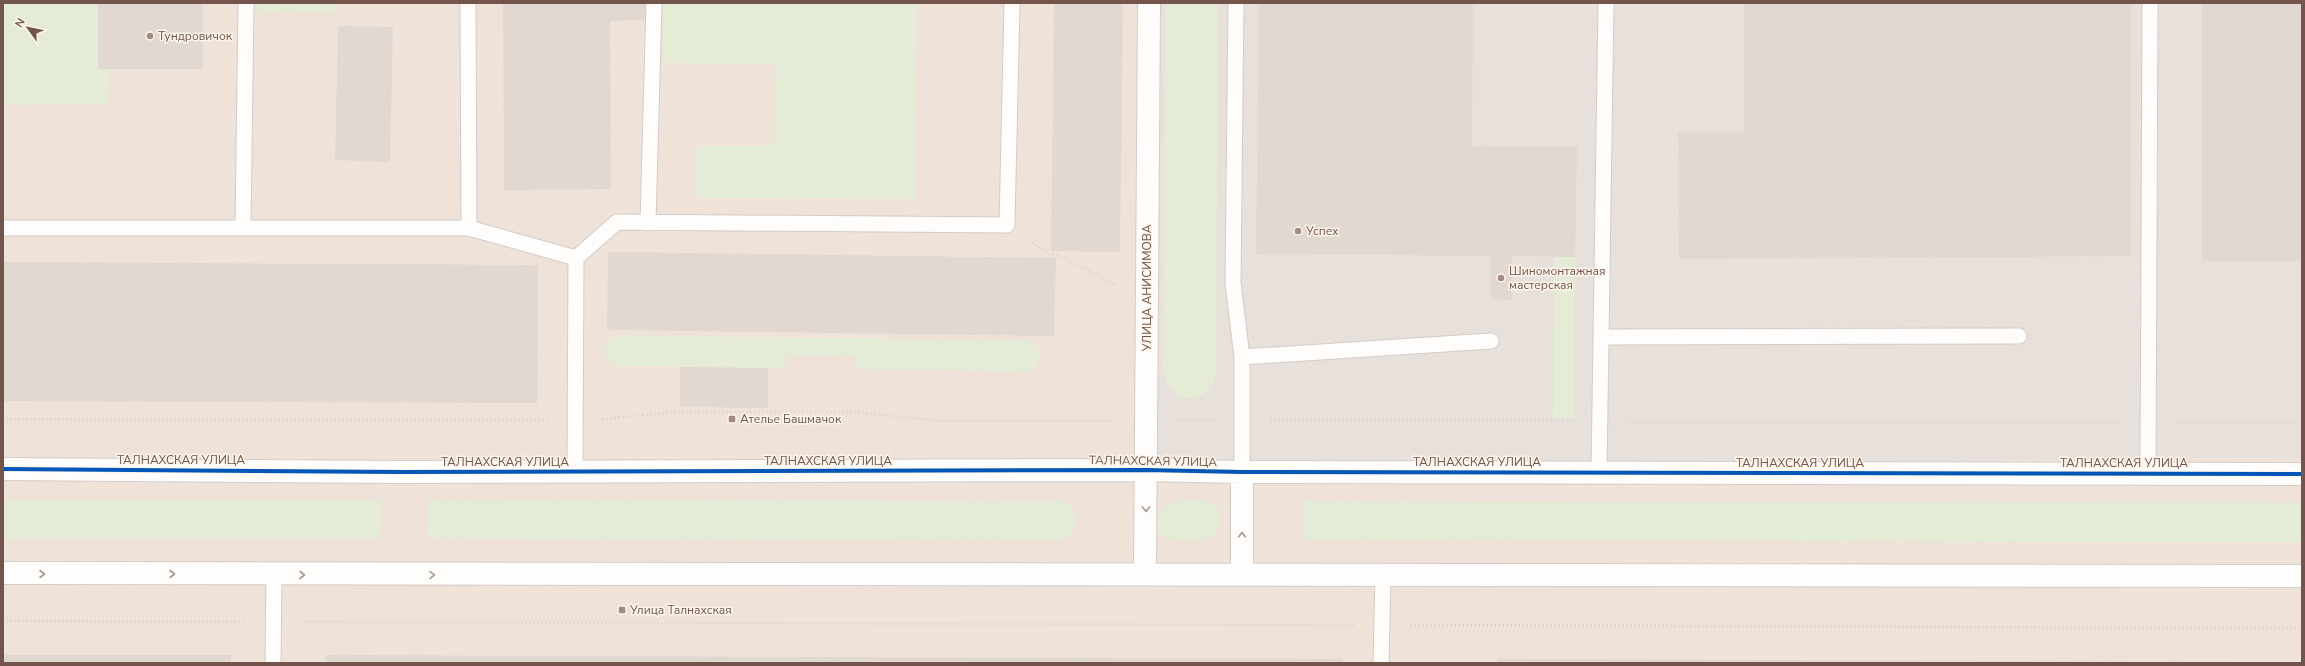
<svg xmlns="http://www.w3.org/2000/svg" width="2305" height="666" font-family="'Nunito Sans',sans-serif">
<style>
.residential{fill:#efe2d8}
.industrial{fill:#e8e0db}
.green{fill:#e4ecd5}
.building{fill:#e2d8d2}
.lines{fill:none;stroke-linecap:round;stroke-linejoin:round}
.service-casing{stroke:#d4ccc7;stroke-width:17}
.tertiary-casing{stroke:#d4ccc7;stroke-width:24}
.path{stroke:#d9d0ce;stroke-width:2.5;stroke-dasharray:1 3;stroke-linecap:butt}
.service{stroke:#fefdfc;stroke-width:15}
.tertiary{stroke:#fefdfc;stroke-width:22}
.cycleway-casing{stroke:#fef5eb;stroke-width:6}
.cycleway{stroke:#0057b8;stroke-width:4}
.oneway{stroke:#ab9892}
.poi-dot{fill:#a18b83;stroke:#fef5eb;stroke-width:1.5}
.labels{text-anchor:middle;stroke-width:3;stroke-linejoin:round;paint-order:stroke}
.poi-label{font-size:12px;fill:#73554c;stroke:#fef5eb;text-anchor:start}
.street-label{font-size:12px;fill:#73554c;stroke:#fef5eb}
</style>
<rect width="100%" height="100%" fill="#f6f0ea"/>
<!-- residential -->
<path class="residential" d="M3,3H1140L1136,461L1588,464L2302,458V663H3Z"/>
<!-- industrial -->
<path class="industrial" d="M1140,3H2302V458L1588,464L1135,461Z"/>
<!-- green -->
<path class="green" d="M3,3H98V69H110L108,104L3,105Z
M257,3H337V13L257,12Z
M664,3H917L916,199L695,198V146H774L775,64L663,63Z
M1165,3H1218L1216,374C1205,407 1173,407 1163,373Z
M1555,256L1575,257L1574,418H1553Z
M617,335L1029,341C1044,348 1043,364 1028,372L857,369L856,356L785,355V368L617,366L607,361L604,351L608,341Z
M3,500H382L380,539H3Z
M428,500L1058,501C1081,503 1083,530 1064,540L427,539Z
M1179,501C1193,501 1216,496 1220,515C1221,520 1221,525 1218,530C1215,534 1211,538 1207,540C1201,541 1172,542 1167,539C1147,527 1158,503 1179,501Z
M1303,501L2302,503V542L1305,540Z"/>
<!-- building -->
<path class="building" d="M98,3H203V69H98Z
M503,3H646V20L610,21L611,189L504,190Z
M1054,3H1123L1120,252L1051,251Z
M1259,3H1473L1472,146L1577,147L1575,257L1512,256L1511,300H1491V256L1256,254Z
M1744,3H2131V256L1679,259L1678,132H1744Z
M2202,3H2302V261H2202Z
M338,26L393,27L390,162L335,160Z
M608,252L1056,258L1054,336L607,330Z
M3,262L538,265L537,403L3,401Z
M680,367L768,368V408L680,407Z
M3,655H231V663H3Z
M326,655L1343,659V663H326Z
M1497,659L2302,662V663H1497Z"/>
<g class="lines">
<!-- service casing -->
<g class="service-casing">
<path id="service" d="M468,3L469,228
M1236,3L1233,283L1242,357
M648,223L654,3
M3,228H469L576,258
M243,228L246,3
M1601,337L2019,336
M575,472L576,258L617,222L1007,225L1012,3
M1242,472V357L1491,341
M1599,472L1606,3
M2148,473L2150,3
M273,663L274,574
M1381,663L1383,574"/>
</g>
<!-- tertiary casing -->
<g class="tertiary-casing">
<path id="tertiary" d="M3,469L402,472L1146,470L1242,472L2302,474
M1242,472V574
M3,573L2302,576
M1145,574L1149,3"/>
</g>
<!-- path -->
<path class="path" d="M1029,240L1050,255H1057L1116,285
M3,419L548,420
M603,419L675,412H857L940,421H1116
M1177,421H1214
M1271,421H1572
M1629,422H2120
M2177,422H2302
M3,621L246,622
M301,622L1354,625
M1411,625L2302,628"/>
<!-- service -->
<use href="#service" class="service"/>
<!-- tertiary -->
<use href="#tertiary" class="tertiary"/>
<!-- cycleway casing -->
<g class="cycleway-casing">
<path id="cycleway" d="M3,469L402,472L1146,470L1242,472L2302,474"/>
</g>
<!-- cycleway -->
<use href="#cycleway" class="cycleway"/>
</g>
<!-- one-way arrows -->
<defs><path id="oneway-chevron" d="M-2-3.5L2.5 0L-2 3.5" fill="none" stroke-width="1.6" stroke-linecap="round" stroke-linejoin="round"/></defs>
<g class="oneway">
<use href="#oneway-chevron" transform="translate(1146 509) rotate(90)"/>
<use href="#oneway-chevron" transform="translate(1242 535) rotate(-90)"/>
<use href="#oneway-chevron" transform="translate(42 574)"/>
<use href="#oneway-chevron" transform="translate(172 574)"/>
<use href="#oneway-chevron" transform="translate(302 575)"/>
<use href="#oneway-chevron" transform="translate(432 575) rotate(-1)"/>
</g>
<!-- markers -->
<g class="poi-dot">
<circle cx="150" cy="36" r="4"/>
<circle cx="1298" cy="231" r="4"/>
<circle cx="1501" cy="278" r="4"/>
<rect x="728" y="415" width="8" height="8" rx="2"/>
<rect x="618" y="606" width="8" height="8" rx="2"/>
</g>
<g class="labels">
<!-- poi labels -->
<g class="poi-label">
<text x="158" y="40">Тундровичок</text>
<text x="1306" y="235">Успех</text>
<text x="1509" y="275">Шиномонтажная<tspan x="1509" dy="14">мастерская</tspan></text>
<text x="740" y="423">Ателье Башмачок</text>
<text x="630" y="614">Улица Талнахская</text>
</g>
<!-- street labels -->
<g class="street-label">
<text transform="translate(1147 288) rotate(-90)" y="4">УЛИЦА АНИСИМОВА</text>
<text x="181" y="464">ТАЛНАХСКАЯ УЛИЦА</text>
<text x="828" y="465">ТАЛНАХСКАЯ УЛИЦА</text>
<text transform="translate(1153 461) rotate(1)" y="4">ТАЛНАХСКАЯ УЛИЦА</text>
<text x="505" y="466">ТАЛНАХСКАЯ УЛИЦА</text>
<text x="1477" y="466">ТАЛНАХСКАЯ УЛИЦА</text>
<text x="1800" y="467">ТАЛНАХСКАЯ УЛИЦА</text>
<text x="2124" y="467">ТАЛНАХСКАЯ УЛИЦА</text>
</g>
</g>
<!-- border -->
<rect width="2305" height="666" fill="none" stroke="#73554c" stroke-width="8"/>
<!-- north arrow -->
<g transform="translate(28 28) rotate(303)" stroke="#fef5eb" stroke-width="3" paint-order="stroke">
<path d="M0-3L7 15L0 10L-7 15Z" fill="#73554c"/>
<text y="-6" font-size="11" font-weight="bold" text-anchor="middle" fill="#73554c">N</text>
</g>
</svg>
